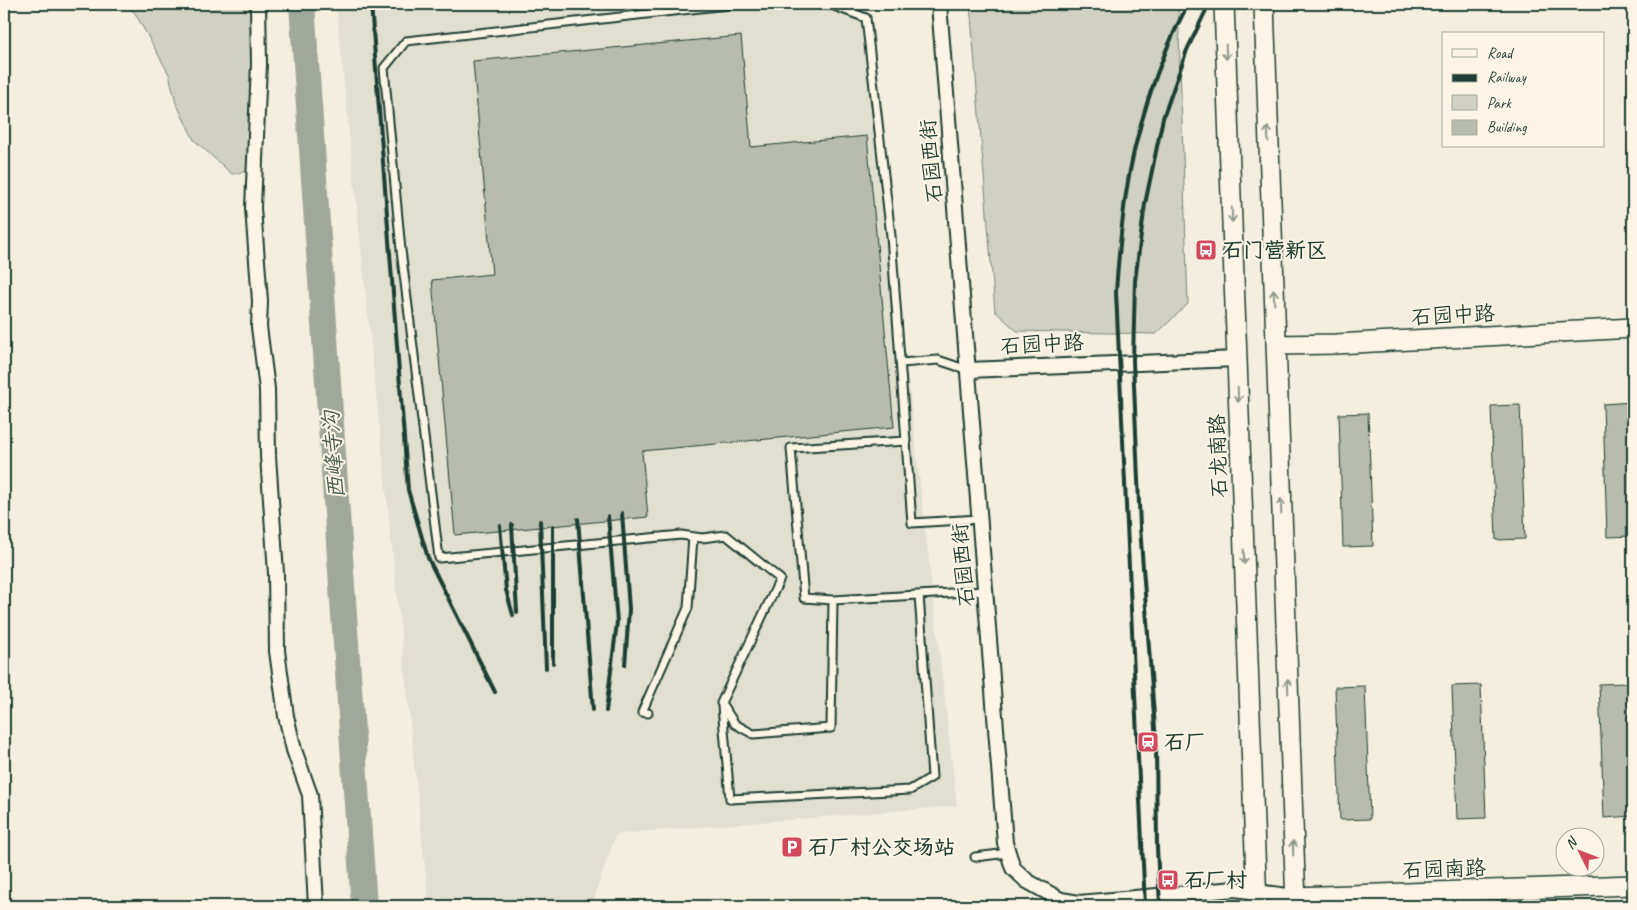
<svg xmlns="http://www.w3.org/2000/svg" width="1637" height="910" font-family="Caveat,'LXGW WenKai TC',sans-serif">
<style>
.built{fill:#e1dfd0}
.green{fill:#d0d1c2;stroke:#78877b}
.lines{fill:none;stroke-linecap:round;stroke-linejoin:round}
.river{stroke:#a0a89b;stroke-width:26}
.building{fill:#b8bcae;stroke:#1f3d34}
.lane-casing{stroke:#1f3d34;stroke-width:11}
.street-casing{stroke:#1f3d34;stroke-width:18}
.secondary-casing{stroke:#1f3d34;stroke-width:22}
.lane{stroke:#fcf5e5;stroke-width:7}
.street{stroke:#fcf5e5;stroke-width:14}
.secondary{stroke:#fcf5e5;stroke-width:19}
.rail{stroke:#1f3d34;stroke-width:4}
.oneway{stroke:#8e998c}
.labels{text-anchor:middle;stroke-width:4;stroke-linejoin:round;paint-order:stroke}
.street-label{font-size:21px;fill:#1f3d34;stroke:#fcf5e5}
.poi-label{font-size:21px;font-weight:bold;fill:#1f3d34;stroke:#fcf5e5;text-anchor:start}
.water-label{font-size:22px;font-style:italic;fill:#465d53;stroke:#fcf5e5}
</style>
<rect width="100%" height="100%" fill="#f3eede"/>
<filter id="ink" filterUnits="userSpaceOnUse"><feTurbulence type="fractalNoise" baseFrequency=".02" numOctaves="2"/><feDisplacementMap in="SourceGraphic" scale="10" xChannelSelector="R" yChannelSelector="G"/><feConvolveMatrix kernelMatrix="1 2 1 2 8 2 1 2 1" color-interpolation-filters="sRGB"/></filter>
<g filter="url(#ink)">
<!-- built -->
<path class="built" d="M336,4H865L957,806L616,834L598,885L593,906H429Z"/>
<!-- green -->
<path class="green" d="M125,4H253L254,170L232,174L194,140L176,103L169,74L135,13Z
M970,4H1178L1188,304L1156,334L1017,331L995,311Z"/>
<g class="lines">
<!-- river -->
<path class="river" d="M302,4L364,906"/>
</g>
<!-- building -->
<path class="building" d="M741,36L751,147L867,136L894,427L642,451L648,517L455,535L432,280L492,274L473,61Z
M1632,402L1633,536L1607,537L1603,404Z
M1520,405L1525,539L1496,540L1491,406Z
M1368,413L1373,546L1343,547L1339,414Z
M1628,683L1633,816L1604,818L1599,684Z
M1481,685L1486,818L1457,819L1452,686Z
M1365,686L1370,819L1340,820L1335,687Z"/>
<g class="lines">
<!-- lane casing -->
<g class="lane-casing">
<path id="lane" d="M736,4L406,41L384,68L401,250L439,558L681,535L702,538L726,535L780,579L721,703L735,724L753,734L831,728L833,600L985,591
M829,4L866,18L891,236L912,523L979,519
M901,363L938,360L968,370
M833,600L804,598L791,448L906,441
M722,706L730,799L910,790L932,777L919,595
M648,713L642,712L688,608L693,537
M975,857L1008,853"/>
</g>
<!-- street casing -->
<g class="street-casing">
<path id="street" d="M258,4L259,64L253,208L260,301L259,327L267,389L268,456L276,573L277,651L286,716L294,750L310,795L316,906
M939,4L1005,843L1013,868L1027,881L1061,900L1079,903L1235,889L1295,897
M968,370L1237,359"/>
</g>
<!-- secondary casing -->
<g class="secondary-casing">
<path id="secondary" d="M1224,4L1257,906
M1264,4L1296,906
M1276,345L1336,344L1633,328
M1295,897L1633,885"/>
</g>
<!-- lane -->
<use href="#lane" class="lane"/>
<!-- street -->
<use href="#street" class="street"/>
<!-- secondary -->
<use href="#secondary" class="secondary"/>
<!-- rail -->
<path class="rail" d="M371,4L408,490L428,558L495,692
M622,513L629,609L625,665
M578,519L593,710
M540,521L546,668
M512,525L517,612
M500,526L506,590L513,615
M553,663V526
M606,711L617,622L608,516
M1145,906L1116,292C1118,261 1121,231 1125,200C1134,135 1157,62 1188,4
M1160,906L1157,848L1156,742L1140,527L1133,361L1135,281L1145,204L1163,118L1187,50L1209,4"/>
</g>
<!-- one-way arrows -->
<defs><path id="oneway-shaft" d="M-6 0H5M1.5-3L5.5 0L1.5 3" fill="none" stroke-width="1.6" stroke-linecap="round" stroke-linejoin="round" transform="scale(1.25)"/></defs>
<g class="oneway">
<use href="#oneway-shaft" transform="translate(1226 52) rotate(88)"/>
<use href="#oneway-shaft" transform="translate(1268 134) rotate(-92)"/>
<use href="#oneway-shaft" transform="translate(1232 215) rotate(88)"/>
<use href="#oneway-shaft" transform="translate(1274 297) rotate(-92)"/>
<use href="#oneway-shaft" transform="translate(1238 395) rotate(88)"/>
<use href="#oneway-shaft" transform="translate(1281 506) rotate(-92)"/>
<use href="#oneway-shaft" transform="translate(1244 557) rotate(88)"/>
<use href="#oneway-shaft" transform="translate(1288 686) rotate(-92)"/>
<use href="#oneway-shaft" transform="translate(1293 848) rotate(-92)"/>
</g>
</g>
<!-- icons -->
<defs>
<g id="bus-square" transform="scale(1.125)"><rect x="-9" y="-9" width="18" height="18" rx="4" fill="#d1495b" stroke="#fcf5e5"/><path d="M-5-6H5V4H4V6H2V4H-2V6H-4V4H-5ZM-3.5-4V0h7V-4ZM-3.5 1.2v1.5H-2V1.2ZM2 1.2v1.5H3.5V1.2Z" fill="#fff"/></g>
<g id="station-square" transform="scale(1.125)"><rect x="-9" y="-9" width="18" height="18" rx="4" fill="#d1495b" stroke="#fcf5e5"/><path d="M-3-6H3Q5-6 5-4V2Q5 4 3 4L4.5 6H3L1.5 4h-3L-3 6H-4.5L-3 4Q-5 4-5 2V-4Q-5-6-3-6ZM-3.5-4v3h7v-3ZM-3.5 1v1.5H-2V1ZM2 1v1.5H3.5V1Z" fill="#fff"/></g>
<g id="parking-square" transform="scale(1.125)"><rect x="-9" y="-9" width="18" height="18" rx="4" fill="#d1495b" stroke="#fcf5e5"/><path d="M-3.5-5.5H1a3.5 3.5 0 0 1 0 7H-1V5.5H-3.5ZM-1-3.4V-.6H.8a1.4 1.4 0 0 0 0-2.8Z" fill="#fff"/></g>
</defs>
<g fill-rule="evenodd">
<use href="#bus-square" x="1206" y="250"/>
<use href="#station-square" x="1148" y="742"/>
<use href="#parking-square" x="792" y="847"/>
<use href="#bus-square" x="1168" y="880"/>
</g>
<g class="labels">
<!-- street labels -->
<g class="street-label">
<text transform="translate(931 161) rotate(-95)" y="7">石园西街</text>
<text transform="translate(1453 315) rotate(-3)" y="7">石园中路</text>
<text transform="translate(1042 344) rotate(-3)" y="7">石园中路</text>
<text transform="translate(1218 456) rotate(-92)" y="7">石龙南路</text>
<text transform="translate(963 565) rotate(-95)" y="7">石园西街</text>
<text transform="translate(1444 869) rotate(-2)" y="7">石园南路</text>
</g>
<!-- poi labels -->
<g class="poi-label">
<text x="1222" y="257">石门营新区</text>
<text x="1164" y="749">石厂</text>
<text x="808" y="854">石厂村公交场站</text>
<text x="1184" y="887">石厂村</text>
</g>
<!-- water labels -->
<g class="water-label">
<text transform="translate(333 455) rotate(-94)" y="8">西峰寺沟</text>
</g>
</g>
<!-- margin -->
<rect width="1637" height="910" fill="none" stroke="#fcf5e5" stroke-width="20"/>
<rect x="10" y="10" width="1617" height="890" fill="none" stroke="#1f3d34" stroke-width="2" filter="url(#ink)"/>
<!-- legend -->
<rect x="1442" y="32" width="162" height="115" fill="#fcf5e5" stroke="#a4ab9e"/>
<rect x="1452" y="49" width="25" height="8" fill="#fcf5e5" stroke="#a4ab9e"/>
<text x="1487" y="58" font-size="15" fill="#1f3d34">Road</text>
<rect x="1452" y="74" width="25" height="8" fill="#1f3d34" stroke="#a4ab9e"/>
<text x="1487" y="82" font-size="15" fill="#1f3d34">Railway</text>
<rect x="1452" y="95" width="25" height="15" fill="#d0d1c2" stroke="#a4ab9e"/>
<text x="1487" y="108" font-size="15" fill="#1f3d34">Park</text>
<rect x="1452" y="120" width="25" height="15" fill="#b8bcae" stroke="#a4ab9e"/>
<text x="1487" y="132" font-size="15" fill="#1f3d34">Building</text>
<!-- north arrow -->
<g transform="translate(1580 852) rotate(312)"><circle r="24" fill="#fcf5e5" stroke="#a4ab9e"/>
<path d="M0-4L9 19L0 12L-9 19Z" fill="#d1495b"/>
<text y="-8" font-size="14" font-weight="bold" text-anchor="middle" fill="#1f3d34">N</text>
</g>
</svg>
